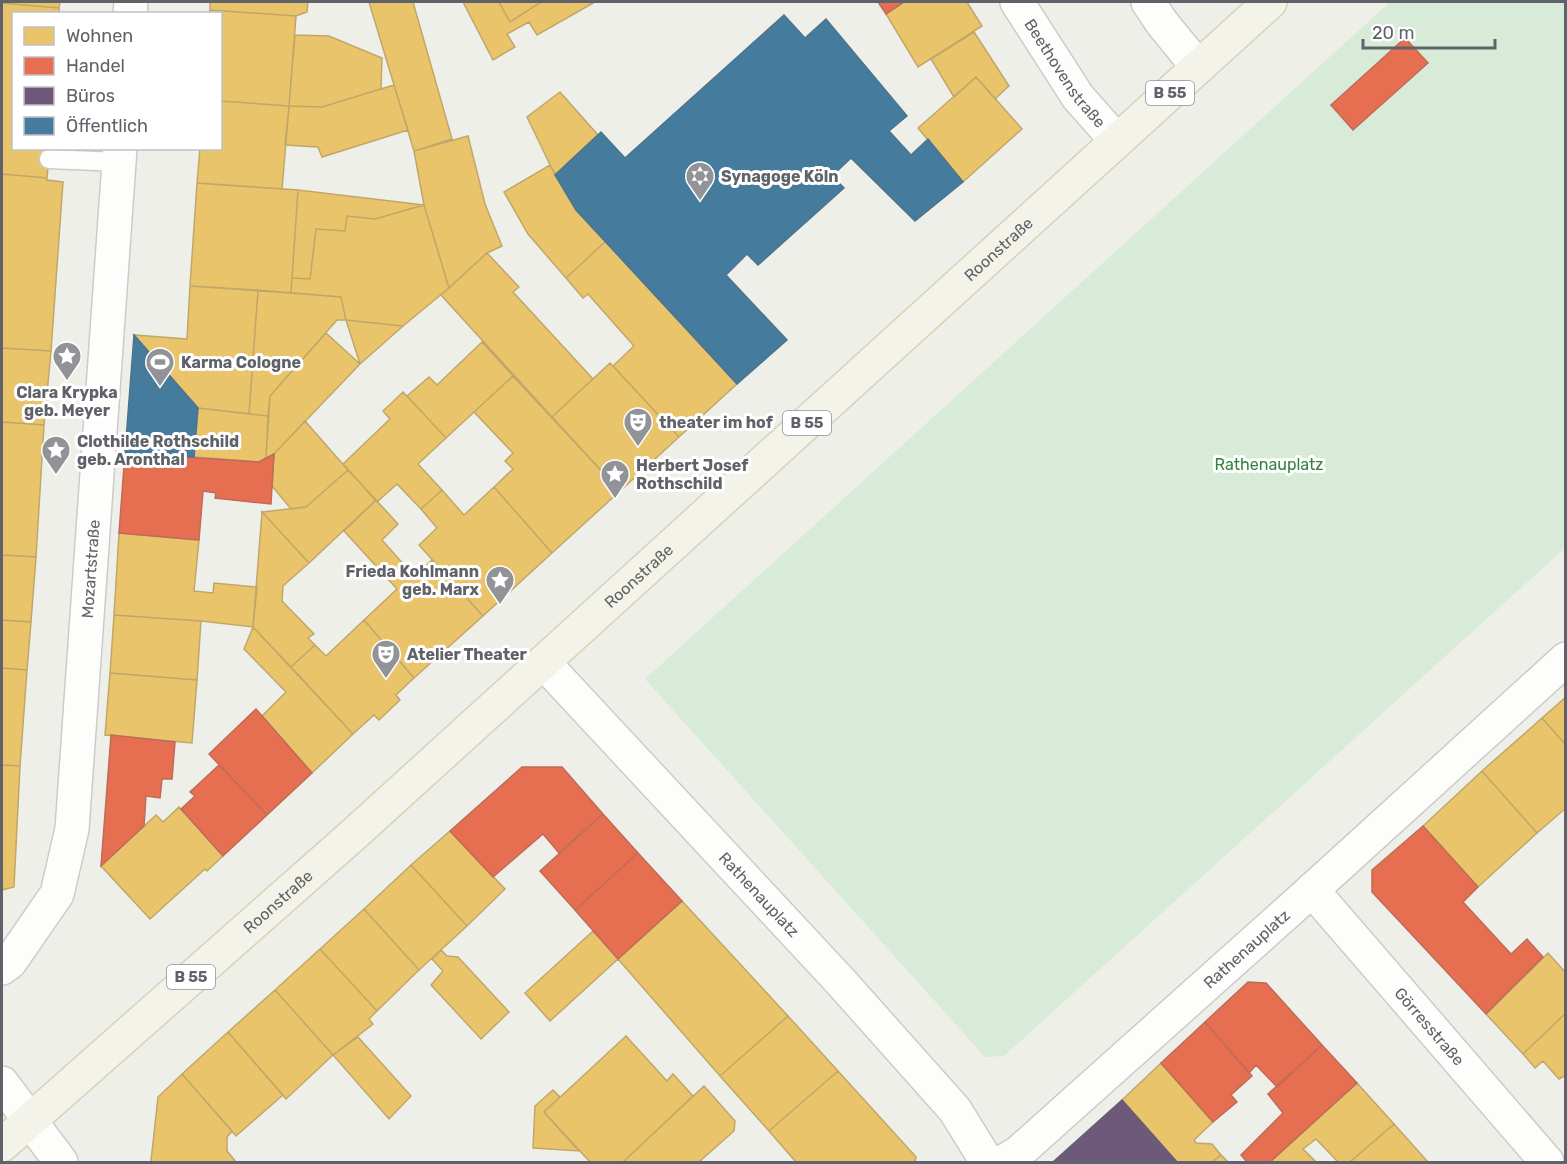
<svg xmlns="http://www.w3.org/2000/svg" width="1567" height="1164" font-family="Rubik,sans-serif">
<style>
.green{fill:#d8ebd8}
.homes{fill:#e9c46a;stroke:#c0a769;stroke-width:1.5}
.shops{fill:#e76f51;stroke:#be6b58;stroke-width:1.5}
.offices{fill:#6d597a;stroke:#695c75;stroke-width:1.5}
.public{fill:#457b9d;stroke:#4d748d;stroke-width:1.5}
.lines{fill:none;stroke-linecap:round;stroke-linejoin:round}
.service-casing{stroke:#cbcbcb;stroke-width:21}
.minor-casing{stroke:#cbcbcb;stroke-width:36}
.secondary-casing{stroke:#ccc;stroke-width:36}
.primary-casing{stroke:#d6d2b8;stroke-width:36}
.service{stroke:#fdfdfc;stroke-width:18}
.minor{stroke:#fdfdfc;stroke-width:33}
.secondary{stroke:#fdfdfc;stroke-width:33}
.primary{stroke:#f4f3e9;stroke-width:33}
.labels{text-anchor:middle;stroke-width:6;stroke-linejoin:round;paint-order:stroke}
.shield{fill:#fff;stroke:#8f9195;stroke-width:1.5}
.shield-label{font-size:15px;font-weight:bold;fill:#5f6268}
.street-label{font-size:16px;fill:#5f6268;stroke:#fff}
.poi-label{font-size:16px;font-weight:bold;fill:#5f6268;stroke:#fff;text-anchor:start}
.park-label{font-size:16px;fill:#348240;stroke:#fff}
</style>
<rect width="100%" height="100%" fill="#efefea"/>
<!-- green -->
<path class="green" d="M1390,2H1565V548L1004,1056L985,1057L645,679Z"/>
<!-- homes -->
<path class="homes" d="M2,2H60L59,8L2,3Z
M210,2H308L307,12L296,16L210,10Z
M369,2H413L452,139L414,151Z
M463,2H499L510,22L541,2H595L537,35L529,22L507,34L515,47L493,60Z
M499,2H541L510,22Z
M904,2H967L982,26L918,67L886,14Z
M2,3L59,8V14H14V148H50L47,178L2,174Z
M210,10L296,16L289,106L220,101V14H209Z
M974,32L1009,86L995,99L976,77L954,97L931,59Z
M295,35L329,36L382,58L381,89L322,107L289,106Z
M976,77L1022,129L963,182L918,128Z
M394,85L408,130L322,157L318,147L285,145L289,106L322,107Z
M560,92L598,135L555,175L527,117Z
M220,101L289,106L282,189L197,183L200,148H220Z
M468,136L485,204L502,246L487,253L449,288L424,205L414,151Z
M550,165L576,210L606,241L566,278L528,234L504,192Z
M2,174L47,178V180L63,182L51,351L2,348Z
M197,183L298,190L291,293L190,286Z
M298,190L424,205L375,219L347,216L345,231L316,229L310,279L292,278Z
M424,205L449,288L403,326L346,320L341,297L291,293L292,278L310,279L316,229L345,231L347,216L375,219Z
M606,241L737,384L679,437L613,366L634,346L588,294L583,298L566,278Z
M487,253L519,287L513,292L593,379L552,417L441,295Z
M190,286L258,290L249,414L198,408L134,335L187,339Z
M258,290L341,297L346,320H337L270,396L268,416L249,414Z
M346,320L403,326L360,364Z
M326,333L360,364L274,454L266,458L270,396Z
M482,342L513,376L446,438L407,396L429,377L437,385Z
M2,348L51,351L44,425L2,422Z
M610,363L679,437L620,491L552,417Z
M513,376L620,491L552,553L494,487L513,469L505,461L513,453L474,412Z
M403,392L446,438L418,464L442,490L421,509L397,484L377,502L343,464L390,419L383,411Z
M198,408L268,416L266,458L259,462L194,457Z
M305,421L348,470L306,507L291,509L272,486L274,454Z
M2,422L44,425L36,557L2,555Z
M348,470L376,500L309,563L262,512L306,507Z
M494,487L552,553L483,616L419,545L437,528L421,509L442,490L464,515Z
M376,500L398,524L382,540L414,576L432,560L483,616L414,678L364,620L397,589L344,531Z
M262,512L309,563L283,586L282,601L314,634L308,638L315,645L291,667L253,627Z
M119,533L199,540L194,591L213,593L214,583L257,587L253,627L201,621L114,615Z
M2,555L36,557L31,622L2,620Z
M114,615L201,621L197,680L110,673Z
M2,620L31,622L27,670L2,668Z
M364,620L414,678L396,695L400,700L379,720L374,715L353,734L291,667L315,645L326,656Z
M253,627L353,734L312,773L262,716L286,692L244,649Z
M2,668L27,670L20,766L2,765Z
M110,673L197,680L192,743L105,735Z
M1566,697V745L1542,718Z
M1542,718L1566,745V808L1537,833L1482,771Z
M2,765L20,766L14,887L2,890Z
M1482,771L1537,833L1478,887L1423,826Z
M179,807L223,856L207,871L205,869L150,919L101,866L156,815L163,822Z
M450,831L505,889L467,926L411,865Z
M411,865L467,926L419,970L364,909Z
M682,901L788,1016L720,1076L618,959Z
M364,909L419,970L377,1011L320,949Z
M593,931L618,959L550,1021L525,993Z
M320,949L377,1011L369,1019L373,1024L333,1055L275,990Z
M441,950L447,956L458,957L509,1012L481,1039L431,985L443,971L432,959Z
M1548,953L1566,973V1013L1523,1054L1486,1014Z
M275,990L333,1055L286,1099L228,1032Z
M1566,1013V1075L1559,1079L1543,1061L1535,1068L1523,1054Z
M788,1016L838,1071L769,1131L720,1076Z
M228,1032L283,1095L236,1136L182,1074Z
M626,1036L667,1081L673,1074L693,1096L623,1162H590L544,1112Z
M358,1037L411,1096L389,1119L333,1055Z
M1161,1063L1213,1122L1194,1140L1196,1143L1212,1144L1221,1155L1212,1162H1177L1122,1100Z
M838,1071L916,1157L915,1162H796L769,1131Z
M182,1074L232,1131L227,1137V1151L236,1162H152L151,1161L158,1097Z
M1357,1083L1394,1124L1350,1162H1338L1316,1139L1303,1149L1316,1162H1270Z
M704,1086L735,1121L734,1131L699,1162H623Z
M553,1090L560,1097L544,1112L579,1151L533,1148L535,1106Z
M1394,1124L1428,1162H1350Z
M1221,1155L1228,1162H1212Z"/>
<!-- shops -->
<path class="shops" d="M878,2H904L886,14Z
M1405,38L1428,63L1353,130L1331,105Z
M125,453L259,462L274,454L271,504L215,498L216,493L203,491L199,540L119,533Z
M256,709L312,773L267,815L209,754Z
M111,735L175,742L172,779H162L160,798L146,796L144,826L101,866Z
M219,765L267,815L223,856L181,809L195,796L190,792Z
M522,767H562L603,814L559,853L543,834L493,877L450,831Z
M603,814L638,853L575,910L540,871Z
M1423,826L1478,887L1463,902L1511,954L1527,939L1543,957L1486,1014L1372,892V870Z
M638,853L682,901L618,959L575,910Z
M1248,982L1266,983L1322,1045L1277,1087L1256,1065L1249,1073L1205,1022Z
M1205,1022L1252,1076L1231,1095L1237,1102L1213,1122L1161,1063Z
M1322,1045L1357,1083L1270,1162H1247L1241,1155L1283,1113L1268,1094Z"/>
<!-- offices -->
<path class="offices" d="M1122,1100L1177,1162H1053Z"/>
<!-- public -->
<path class="public" d="M784,15L805,38L826,19L907,116L889,131L911,155L928,139L963,182L915,221L851,158L832,176L844,188L758,265L747,254L726,275L787,340L737,384L576,210L555,175L601,132L625,158Z
M134,335L198,408L194,457L125,453Z"/>
<g class="lines">
<!-- service casing -->
<g class="service-casing">
<path id="service" d="M49,159L119,162"/>
</g>
<!-- minor casing -->
<g class="minor-casing">
<g id="minor">
<path id="s1" d="M1017,2L1078,97L1117,141"/>
<path d="M1148,2L1162,23L1198,67"/>
<path d="M130,14L131,2"/>
<path id="s2" d="M544,663L841,982L955,1110L987,1162"/>
<path id="s3" d="M1312,890L1547,1162"/>
<path id="s4" d="M2,968L10,962L57,894L72,829L120,148"/>
<path id="s5" d="M1003,1162L1018,1153L1312,890L1566,659"/>
</g>
</g>
<!-- secondary casing -->
<g class="secondary-casing">
<path id="secondary" d="M2,1083L61,1162"/>
</g>
<!-- primary casing -->
<g class="primary-casing">
<g id="primary">
<path id="s6" d="M2,1145L353,835L1270,2"/>
</g>
</g>
<!-- service -->
<use href="#service" class="service"/>
<!-- minor -->
<use href="#minor" class="minor"/>
<!-- secondary -->
<use href="#secondary" class="secondary"/>
<!-- primary -->
<use href="#primary" class="primary"/>
</g>
<!-- icons -->
<defs>
<g id="synagogue-pin" transform="scale(1.5)"><path d="M0 17L-7.5 6A9.5 9.5 0 1 1 7.5 6Z" fill="#919396" stroke="#fff"/><path d="M0-6.5L5.6 3.2H-5.6ZM0 6.5L5.6-3.2H-5.6Z" fill="#fff"/></g>
<g id="sight-pin" transform="scale(1.5)"><path d="M0 17L-7.5 6A9.5 9.5 0 1 1 7.5 6Z" fill="#919396" stroke="#fff"/><path d="M0-6L1.8-2.2L6-1.7L2.9 1.2L3.7 5.4L0 3.3L-3.7 5.4L-2.9 1.2L-6-1.7L-1.8-2.2Z" fill="#fff"/></g>
<g id="stadium-pin" transform="scale(1.5)"><path d="M0 17L-7.5 6A9.5 9.5 0 1 1 7.5 6Z" fill="#919396" stroke="#fff"/><path d="M0-5a6.5 5 0 1 0 0 10a6.5 5 0 1 0 0-10ZM-3.5-1.8h7v3.6h-7Z" fill="#fff"/></g>
<g id="theatre-pin" transform="scale(1.5)"><path d="M0 17L-7.5 6A9.5 9.5 0 1 1 7.5 6Z" fill="#919396" stroke="#fff"/><path d="M-5-5.5Q0-4 5-5.5V0Q5 5 0 6Q-5 5-5 0ZM-3.3-2.5H-1v1.5H-3.3ZM1-2.5H3.3v1.5H1ZM-2.8 1Q0 5.5 2.8 1Z" fill="#fff"/></g>
</defs>
<g fill-rule="evenodd">
<use href="#synagogue-pin" x="700" y="176"/>
<use href="#sight-pin" x="67" y="356"/>
<use href="#stadium-pin" x="160" y="362"/>
<use href="#theatre-pin" x="638" y="422"/>
<use href="#sight-pin" x="56" y="450"/>
<use href="#sight-pin" x="615" y="474"/>
<use href="#sight-pin" x="500" y="580"/>
<use href="#theatre-pin" x="386" y="654"/>
</g>
<g class="labels">
<!-- shield labels -->
<g class="shield">
<rect x="1146" y="81" width="48" height="24" rx="4.5"/>
<rect x="783" y="411" width="48" height="24" rx="4.5"/>
<rect x="167" y="965" width="48" height="24" rx="4.5"/>
</g>
<g class="shield-label">
<text x="1170" y="98">B 55</text>
<text x="807" y="428">B 55</text>
<text x="191" y="982">B 55</text>
</g>
<!-- street labels -->
<g class="street-label">
<text dy="6" stroke="none"><textPath href="#s1" startOffset="86">Beethovenstraße</textPath></text>
<text dy="6" stroke="none"><textPath href="#s6" startOffset="1340">Roonstraße</textPath></text>
<text dy="6" stroke="none"><textPath href="#s4" startOffset="420">Mozartstraße</textPath></text>
<text dy="6" stroke="none"><textPath href="#s6" startOffset="854">Roonstraße</textPath></text>
<text dy="6" stroke="none"><textPath href="#s2" startOffset="316">Rathenauplatz</textPath></text>
<text dy="6" stroke="none"><textPath href="#s6" startOffset="368">Roonstraße</textPath></text>
<text dy="6" stroke="none"><textPath href="#s5" startOffset="324">Rathenauplatz</textPath></text>
<text dy="6" stroke="none"><textPath href="#s3" startOffset="180">Görresstraße</textPath></text>
</g>
<!-- poi labels -->
<g class="poi-label">
<text x="721" y="182">Synagoge Köln</text>
<text x="181" y="368">Karma Cologne</text>
<text x="67" y="398" text-anchor="middle">Clara Krypka<tspan x="67" dy="18">geb. Meyer</tspan></text>
<text x="659" y="428">theater im hof</text>
<text x="77" y="447">Clothilde Rothschild<tspan x="77" dy="18">geb. Aronthal</tspan></text>
<text x="636" y="471">Herbert Josef<tspan x="636" dy="18">Rothschild</tspan></text>
<text x="479" y="577" text-anchor="end">Frieda Kohlmann<tspan x="479" dy="18">geb. Marx</tspan></text>
<text x="407" y="660">Atelier Theater</text>
</g>
<!-- park labels -->
<g class="park-label">
<text x="1269" y="470">Rathenauplatz</text>
</g>
</g>
<!-- border -->
<rect width="1567" height="1164" fill="none" stroke="#5f6268" stroke-width="6"/>
<!-- legend -->
<rect x="12" y="12" width="210" height="138" fill="#ffffff" stroke="#bfc0c3" stroke-width="1.5"/>
<rect x="24" y="27" width="30" height="18" fill="#e9c46a" stroke="#bfc0c3" stroke-width="1.5"/>
<text x="66" y="42" font-size="18" fill="#5f6268">Wohnen</text>
<rect x="24" y="57" width="30" height="18" fill="#e76f51" stroke="#bfc0c3" stroke-width="1.5"/>
<text x="66" y="72" font-size="18" fill="#5f6268">Handel</text>
<rect x="24" y="87" width="30" height="18" fill="#6d597a" stroke="#bfc0c3" stroke-width="1.5"/>
<text x="66" y="102" font-size="18" fill="#5f6268">Büros</text>
<rect x="24" y="117" width="30" height="18" fill="#457b9d" stroke="#bfc0c3" stroke-width="1.5"/>
<text x="66" y="132" font-size="18" fill="#5f6268">Öffentlich</text>
<!-- scale -->
<path d="M1363 39v9h132v-9" fill="none" stroke="#5f6268" stroke-width="3"/>
<text x="1372" y="39" font-size="18" fill="#5f6268" stroke="#ffffff" stroke-width="4.5" paint-order="stroke">20 m</text>
</svg>
